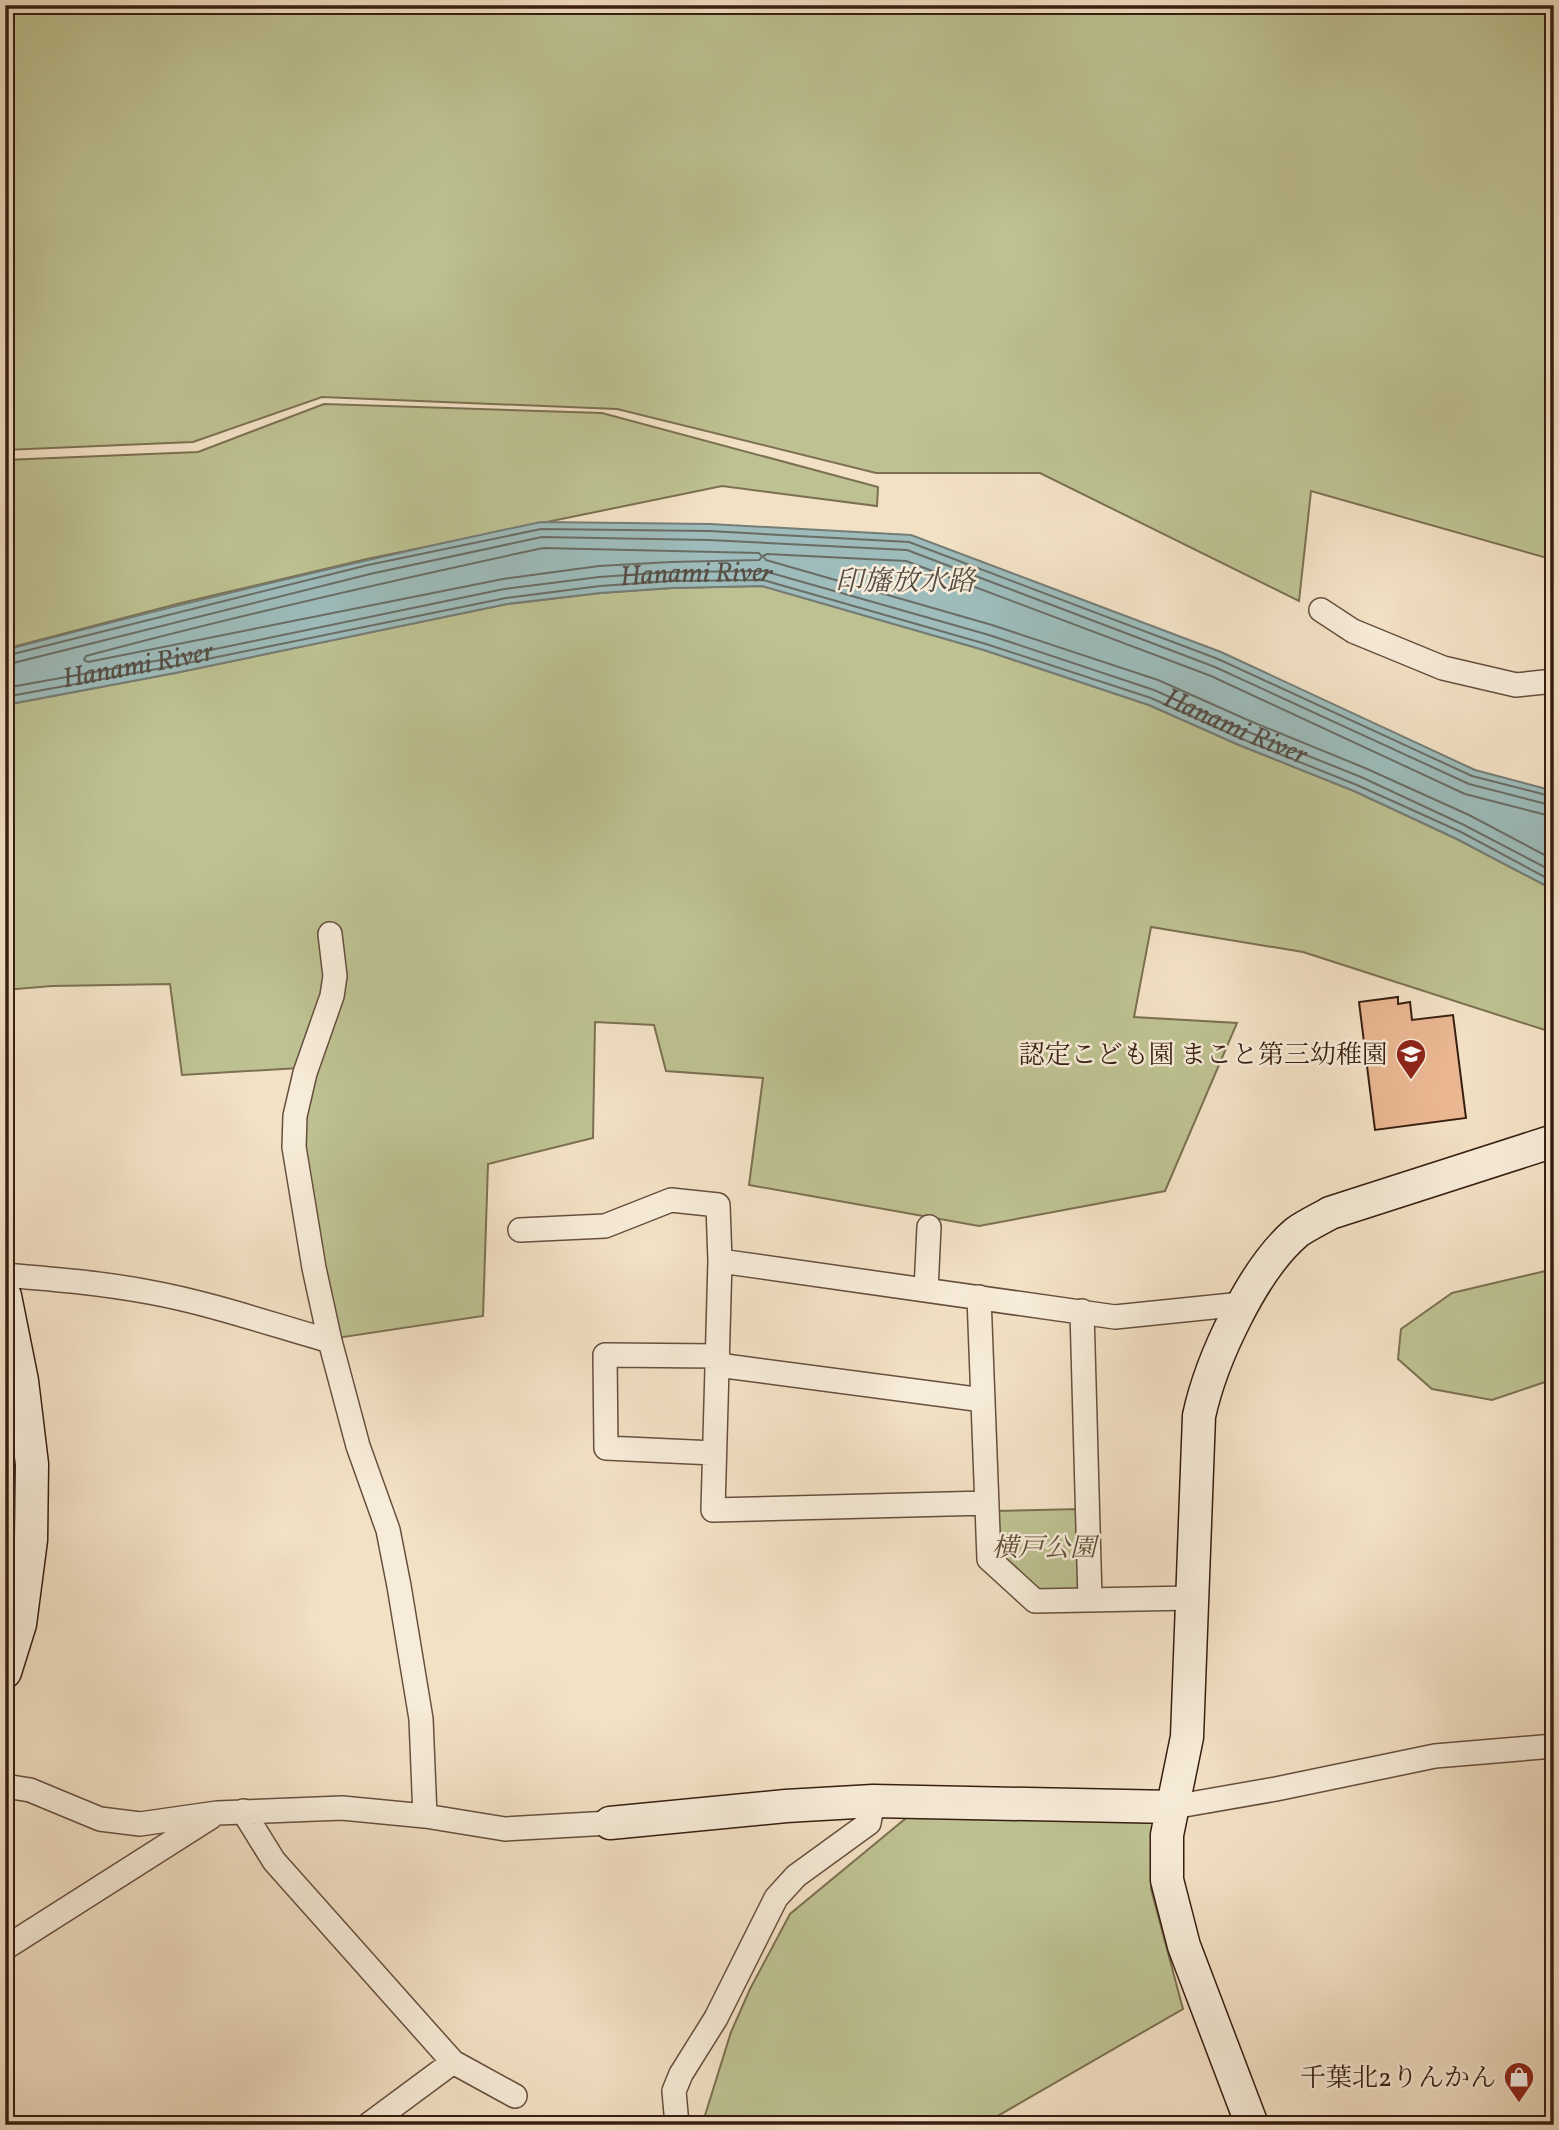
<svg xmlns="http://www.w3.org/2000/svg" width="1559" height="2130" font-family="Vollkorn,'Noto Serif JP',serif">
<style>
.green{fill:#bec292;stroke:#7b7052;stroke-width:2}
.water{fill:#9dbcbb;stroke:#757d77;stroke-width:2}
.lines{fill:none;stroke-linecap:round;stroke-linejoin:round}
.shore{stroke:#6a6d66;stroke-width:2}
.building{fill:#eab792;stroke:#381e11;stroke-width:2}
.street-casing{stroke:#674f3e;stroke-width:26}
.secondary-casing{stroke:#381e11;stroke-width:35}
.street{stroke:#f7ecd9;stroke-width:23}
.secondary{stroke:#f7ecd9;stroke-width:32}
.labels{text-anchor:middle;stroke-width:5;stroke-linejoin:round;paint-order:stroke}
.poi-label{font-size:26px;fill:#381e11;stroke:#f7ecd9;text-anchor:end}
.park-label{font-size:26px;font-style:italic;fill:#604f38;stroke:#f7ecd9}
.water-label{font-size:28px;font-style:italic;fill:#564d44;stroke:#f7ecd9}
</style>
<rect width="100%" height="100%" fill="#f3e1c5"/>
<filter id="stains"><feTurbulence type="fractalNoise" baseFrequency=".00286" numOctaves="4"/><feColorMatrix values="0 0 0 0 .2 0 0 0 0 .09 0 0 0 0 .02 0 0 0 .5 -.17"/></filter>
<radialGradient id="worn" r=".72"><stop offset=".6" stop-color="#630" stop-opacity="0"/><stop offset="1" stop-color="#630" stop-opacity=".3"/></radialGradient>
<!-- green -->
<path class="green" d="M5,5H1554V560L1311,491L1299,601L1040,473H876L617,409L322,397L193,442L5,450Z
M324,404L602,413L878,487L877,506L722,486L367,559L181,603L5,649V460L198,452Z
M762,586L984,650L1149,705L1239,745L1354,791L1457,839L1554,890V1033L1303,952L1151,927L1134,1017L1237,1023L1165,1191L979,1226L749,1185L763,1078L666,1071L654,1025L595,1022L593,1138L488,1164L483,1316L337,1338L297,1185L299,1068L182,1075L170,984L52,986L5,990V705L175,673L507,604L600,593L672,588Z
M1554,1269V1379L1492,1400L1432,1389L1398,1359L1401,1329L1452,1293Z
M1080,1509L1083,1587L1074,1595L1042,1597L995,1554L994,1511Z
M911,1814L1155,1821L1151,1889L1183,2009L982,2125H702L731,2032L750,1989L790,1914Z"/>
<!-- water -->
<path class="water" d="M541,522L710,524L911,535L1221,652L1475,770L1554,791V890L1457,839L1354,791L1239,745L1149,705L984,650L762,586L672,588L600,593L507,604L175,673L5,705V650C183,603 361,560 541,522Z"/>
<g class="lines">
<!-- shore -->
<g class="shore">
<path d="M543,548L759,553L762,557L759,560L671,562L599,566L503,579L88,662L84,660L86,656C238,615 390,581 543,548Z"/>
<path d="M5,656L368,565L541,529L709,531L909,542L1218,659L1472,776L1554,797"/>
<path d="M5,665L370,574L542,537L709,540L907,550L1215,667L1469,784L1554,806"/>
<path id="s1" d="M5,688L172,658L504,589L599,577L671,572L764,571L989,635L1154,690L1246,731L1361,777L1464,825L1554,872"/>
<path d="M5,697L173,666L506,598L600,586L671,581L763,580L986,644L1151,698L1242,739L1357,785L1461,832L1554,882"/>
<path d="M1554,817L1465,794L1211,676L906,561L767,554L763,556L766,560L992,625L1158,680L1250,721L1365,768L1469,815L1554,860"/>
</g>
</g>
<!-- building -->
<path class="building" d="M1398,997V1004L1410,1002L1412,1020L1453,1015L1466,1118L1375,1130L1359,1002Z"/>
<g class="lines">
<!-- street casing -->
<g class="street-casing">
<path id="street" d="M1321,610L1353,631L1443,668L1516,685L1554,681
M330,934L335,976L332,996L305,1073L295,1116L294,1147L314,1268L330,1341L358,1446L388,1530L399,1586L421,1719L425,1816
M520,1230L605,1226L671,1200L718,1205L720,1261L713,1510L987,1503
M720,1261L1115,1317L1242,1304
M5,1275C53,1279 102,1283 149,1292C210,1303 270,1324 330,1341
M926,1290L929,1227
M979,1297L989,1559L1035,1601L1191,1598
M1082,1311L1090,1600
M718,1365L983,1400
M714,1453L606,1448L605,1355L718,1356
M5,1786L30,1790L100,1819L140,1824L217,1813L342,1808L425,1816L505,1829L610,1823
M1173,1807L1276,1789L1435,1756L1554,1746
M243,1811L274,1861L453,2062L515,2096
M5,1948L211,1817
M368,2125L453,2062
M677,2125L674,2091L681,2074L716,2018L776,1898L796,1876L869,1823L873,1801"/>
</g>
<!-- secondary casing -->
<g class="secondary-casing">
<path id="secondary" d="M5,1296L22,1381L32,1464L31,1540L20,1624L5,1672
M610,1823L786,1806L873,1801L1173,1807
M1252,2125L1184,1946L1167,1880V1835L1187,1737L1199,1416C1211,1360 1253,1269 1297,1232C1307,1225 1320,1219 1330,1213L1554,1141"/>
</g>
<!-- street -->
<use href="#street" class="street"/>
<!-- secondary -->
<use href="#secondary" class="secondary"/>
</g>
<!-- icons -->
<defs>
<g id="school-pin" transform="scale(1.575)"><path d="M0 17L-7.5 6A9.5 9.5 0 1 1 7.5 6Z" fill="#8f2418" stroke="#f7ecd9"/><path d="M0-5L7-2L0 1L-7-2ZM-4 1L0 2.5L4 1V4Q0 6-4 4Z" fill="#fff"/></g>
<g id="shop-pin" transform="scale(1.575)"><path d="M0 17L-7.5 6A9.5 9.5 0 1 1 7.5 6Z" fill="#8f2418" stroke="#f7ecd9"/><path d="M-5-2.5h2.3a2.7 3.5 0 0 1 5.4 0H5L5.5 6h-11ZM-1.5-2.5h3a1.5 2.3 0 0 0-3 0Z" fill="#fff"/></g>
</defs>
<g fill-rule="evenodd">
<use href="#school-pin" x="1411" y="1054"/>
<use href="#shop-pin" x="1519" y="2077"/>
</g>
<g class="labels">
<!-- poi labels -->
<g class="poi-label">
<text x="1388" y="1063">認定こども園 まこと第三幼稚園</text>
<text x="1496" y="2086">千葉北2りんかん</text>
</g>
<!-- park labels -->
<g class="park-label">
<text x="1044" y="1556">横戸公園</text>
</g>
<!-- water labels -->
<g class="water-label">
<text dy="10" stroke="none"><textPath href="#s1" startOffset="702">Hanami River</textPath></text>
<text x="905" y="590">印旛放水路</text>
<text dy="10" stroke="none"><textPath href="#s1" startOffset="135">Hanami River</textPath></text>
<text dy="10" stroke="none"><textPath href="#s1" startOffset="1267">Hanami River</textPath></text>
</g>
</g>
<!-- margin -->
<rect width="1559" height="2130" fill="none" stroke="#f3e1c5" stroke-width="28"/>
<rect x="7" y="7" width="1545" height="2116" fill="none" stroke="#381e11" stroke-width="3.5"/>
<rect x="14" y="14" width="1531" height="2102" fill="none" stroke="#381e11" stroke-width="2"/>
<rect width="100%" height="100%" filter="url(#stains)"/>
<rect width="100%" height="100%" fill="url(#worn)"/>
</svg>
